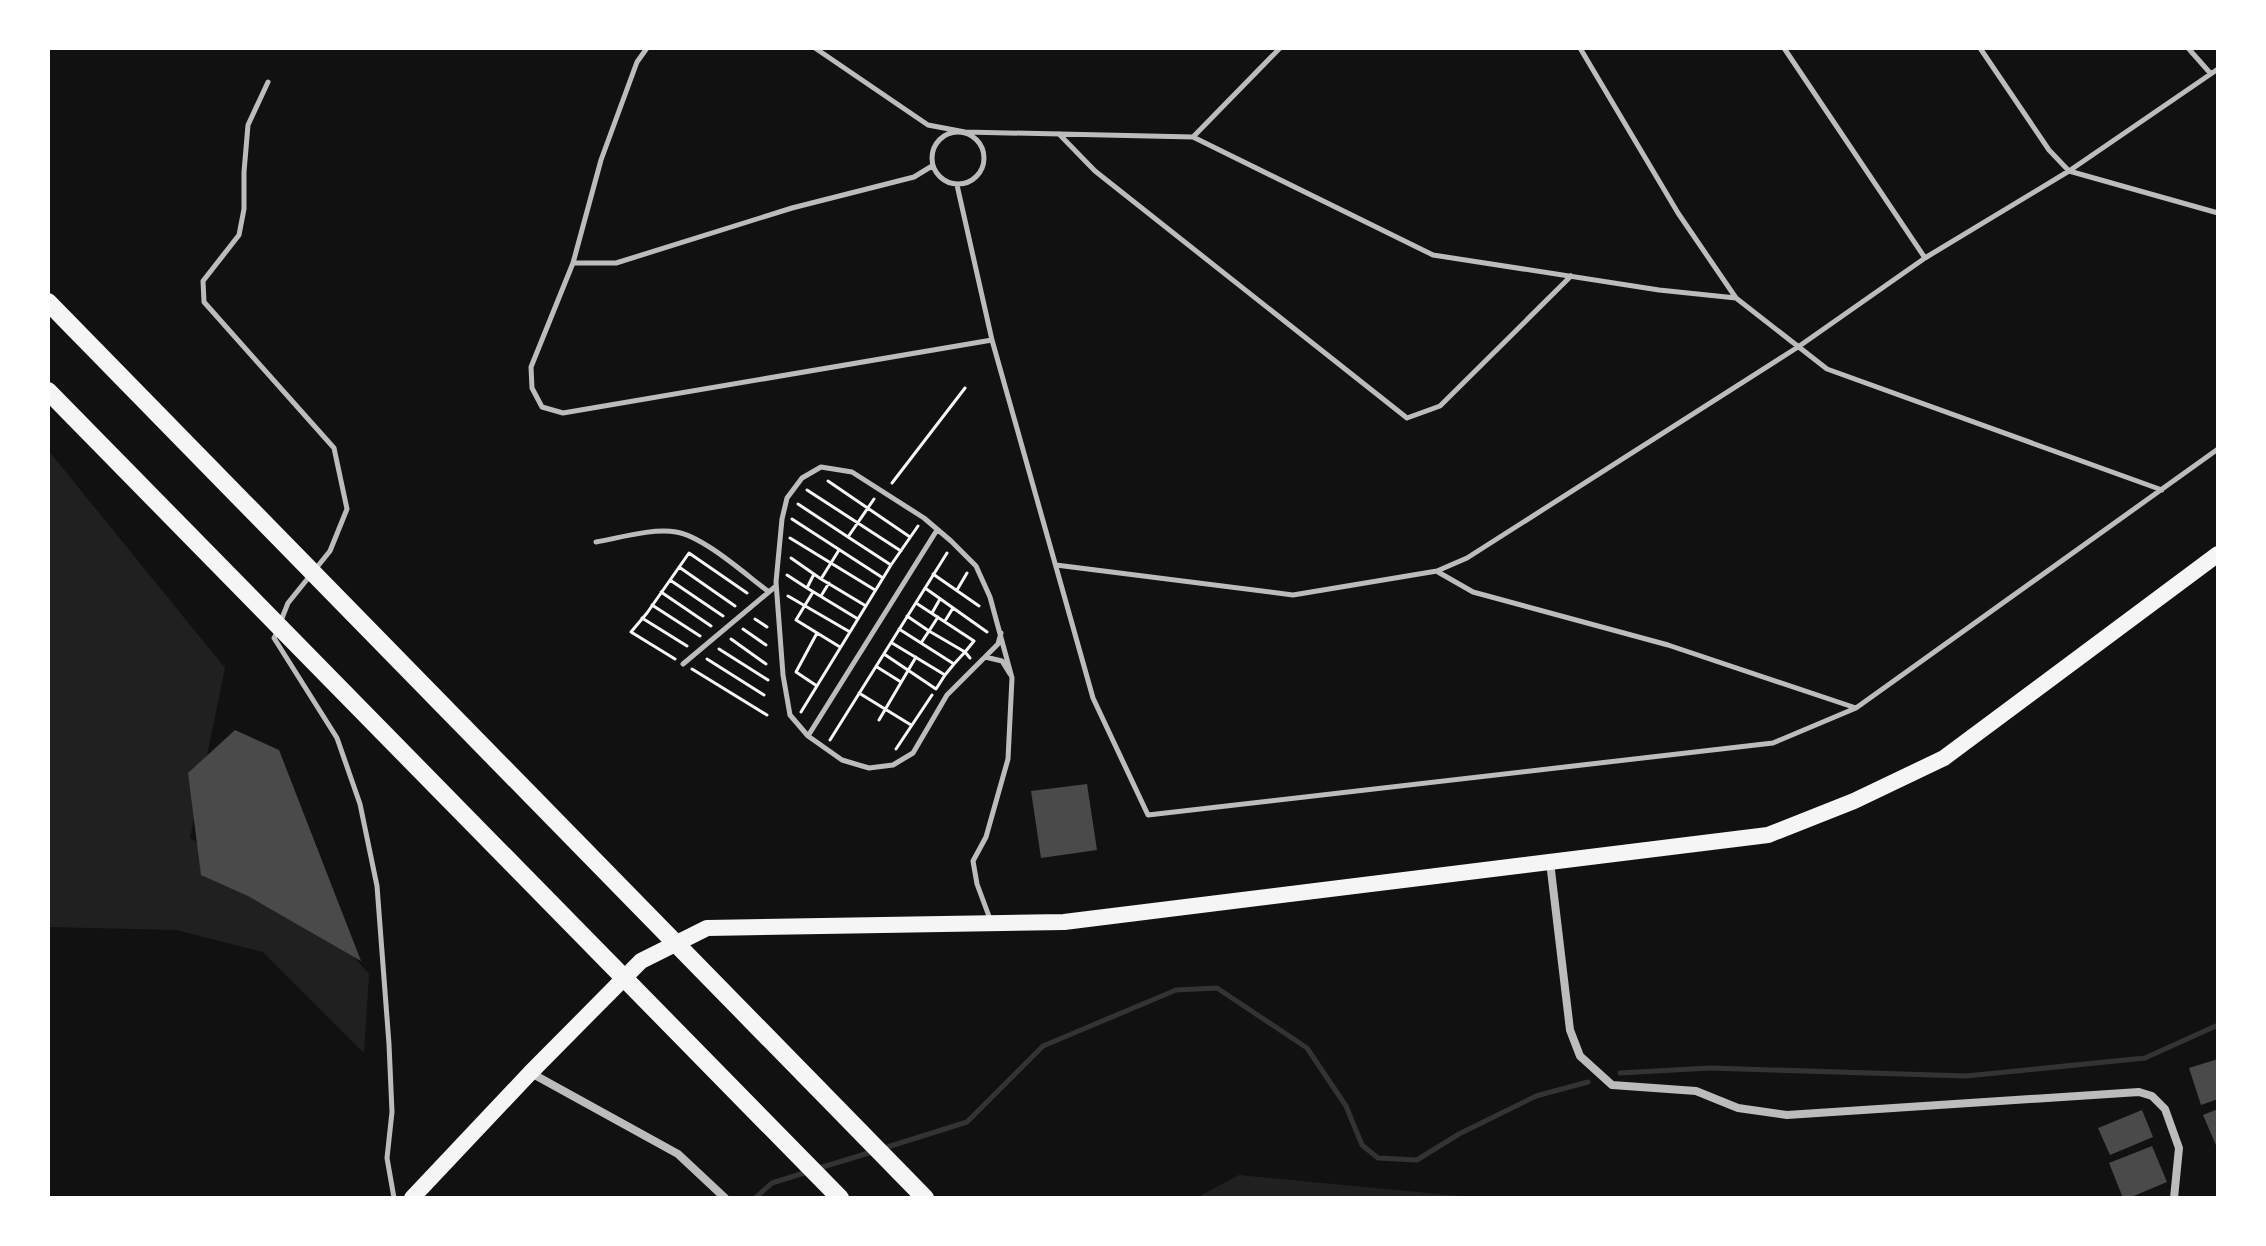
<svg xmlns="http://www.w3.org/2000/svg" width="2266" height="1246" font-family="'Zilla Slab',serif">
<style>
.green{fill:#202020}
.lines{fill:none;stroke-linecap:round;stroke-linejoin:round}
.stream{stroke:#333;stroke-width:5}
.building{fill:#4a4a4a}
.path{stroke:#f5f5f5;stroke-width:3}
.service{stroke:#bcbcbc;stroke-width:5}
.minor{stroke:#bcbcbc;stroke-width:8}
.primary{stroke:#f5f5f5;stroke-width:16}
.motorway{stroke:#f5f5f5;stroke-width:18}
</style>
<rect width="100%" height="100%" fill="#111"/>
<!-- green -->
<path class="green" d="M48,450L225,668L190,838L313,910L369,974L364,1053L263,952L176,930L48,927Z
M1239,1175L1471,1197L1473,1198H1196Z"/>
<g class="lines">
<!-- stream -->
<path class="stream" d="M1620,1073L1710,1068L1966,1076L2145,1058L2218,1025
M881,1149L967,1122L1043,1046L1176,990L1217,988L1307,1048L1346,1106L1362,1145L1378,1158L1417,1160L1459,1134L1536,1096L1588,1082
M816,1169L872,1152
M755,1198L772,1183L807,1172"/>
</g>
<!-- building -->
<path class="building" d="M235,730L279,750L361,961L248,896L201,875L188,773Z
M1087,784L1097,850L1041,858L1031,791Z
M2218,1059V1099L2201,1105L2189,1068Z
M2218,1109V1150L2203,1115Z
M2142,1110L2153,1137L2110,1155L2098,1128Z
M2152,1146L2167,1182L2129,1198H2123L2109,1163Z"/>
<g class="lines">
<!-- path -->
<path class="path" d="M828,481L910,537
M892,483L965,388
M807,490L901,551
M874,499L848,537L891,565L918,526
M798,504L848,537
M792,519L883,578
M790,538L875,590
M839,550L821,579L866,606
M791,558L821,579
M679,567L735,606
M933,574L979,606
M787,575L807,588L814,574
M670,580L723,616
M807,588L858,619
M925,588L987,632
M957,590L967,573
M661,592L711,626
M813,592L796,620L840,647
M788,596L850,632
M821,596L829,583
M916,603L974,641L965,652L970,658
M652,605L700,636
M932,613L940,599
M907,616L929,631L938,617
M642,618L687,646
M755,619L767,627
M945,621L953,608
M743,629L766,645
M899,629L921,643L929,631L965,652L954,664L921,643
M731,639L766,664
M892,643L945,675L954,664
M719,649L768,680
M884,654L936,689L945,675
M675,659L631,632L647,613L689,553L747,593
M707,659L764,695
M877,667L901,682
M692,669L767,715
M817,686L796,672L817,633
M859,693L911,725
M801,712L891,565
M879,720L916,657
M830,740L947,553
M896,749L932,695"/>
<!-- service -->
<path class="service" d="M647,48L637,62L601,160L573,263H616L792,208L914,177L932,166
M815,48L928,125L965,132L1193,137L1433,255L1659,290L1736,298
M1580,48L1678,213L1736,298L1827,369L2162,490
M1784,48L1925,258
M1980,48L2049,150L2069,171L2218,213
M2188,48L2211,74
M268,82L248,125L244,172V209L239,235L203,281L204,302L334,448L347,509L330,551L288,603L280,623
M932 158a26 26 0 1 1 52 0a26 26 0 1 1-52 0Z
M1059,134L1095,171L1407,418L1440,406L1571,276
M1193,137L1280,48
M957,185L992,340L1093,698L1148,815L1773,743L1856,708L2218,449
M573,263L531,367L532,388L542,407L563,413L992,340
M596,542C619,538 652,528 676,532C703,536 746,575 769,592
M1056,565L1293,595L1437,571L1467,558L1798,347L1925,258L2069,171L2218,69
M1438,572L1473,592L1668,645L1856,708
M277,633L274,638L337,738L360,804L377,886L389,1044L392,1112L387,1158L394,1198
M985,657L1002,661L1010,674
M683,664L776,586
M808,736L937,530
M990,919L977,884L973,861L986,837L1008,759L1012,678L990,597L976,566L951,541L924,518L852,472L821,467L802,478L787,498L782,519L776,582L783,675L790,715L808,736L842,760L869,768L893,765L913,753L947,695L998,644L1001,633"/>
<!-- minor -->
<path class="minor" d="M1550,862L1570,1030L1580,1056L1612,1085L1696,1091L1738,1108L1787,1115L2139,1092L2152,1096L2165,1109L2179,1148L2174,1198
M531,1073L678,1154L725,1198"/>
<!-- primary -->
<path class="primary" d="M412,1198L530,1073L641,961L707,928L1064,922L1768,835L1854,801L1944,758L2218,554"/>
<!-- motorway -->
<path class="motorway" d="M48,302L925,1198
M48,391L840,1198"/>
</g>
<!-- border -->
<rect width="2266" height="1246" fill="none" stroke="#ffffff" stroke-width="100"/>
</svg>
